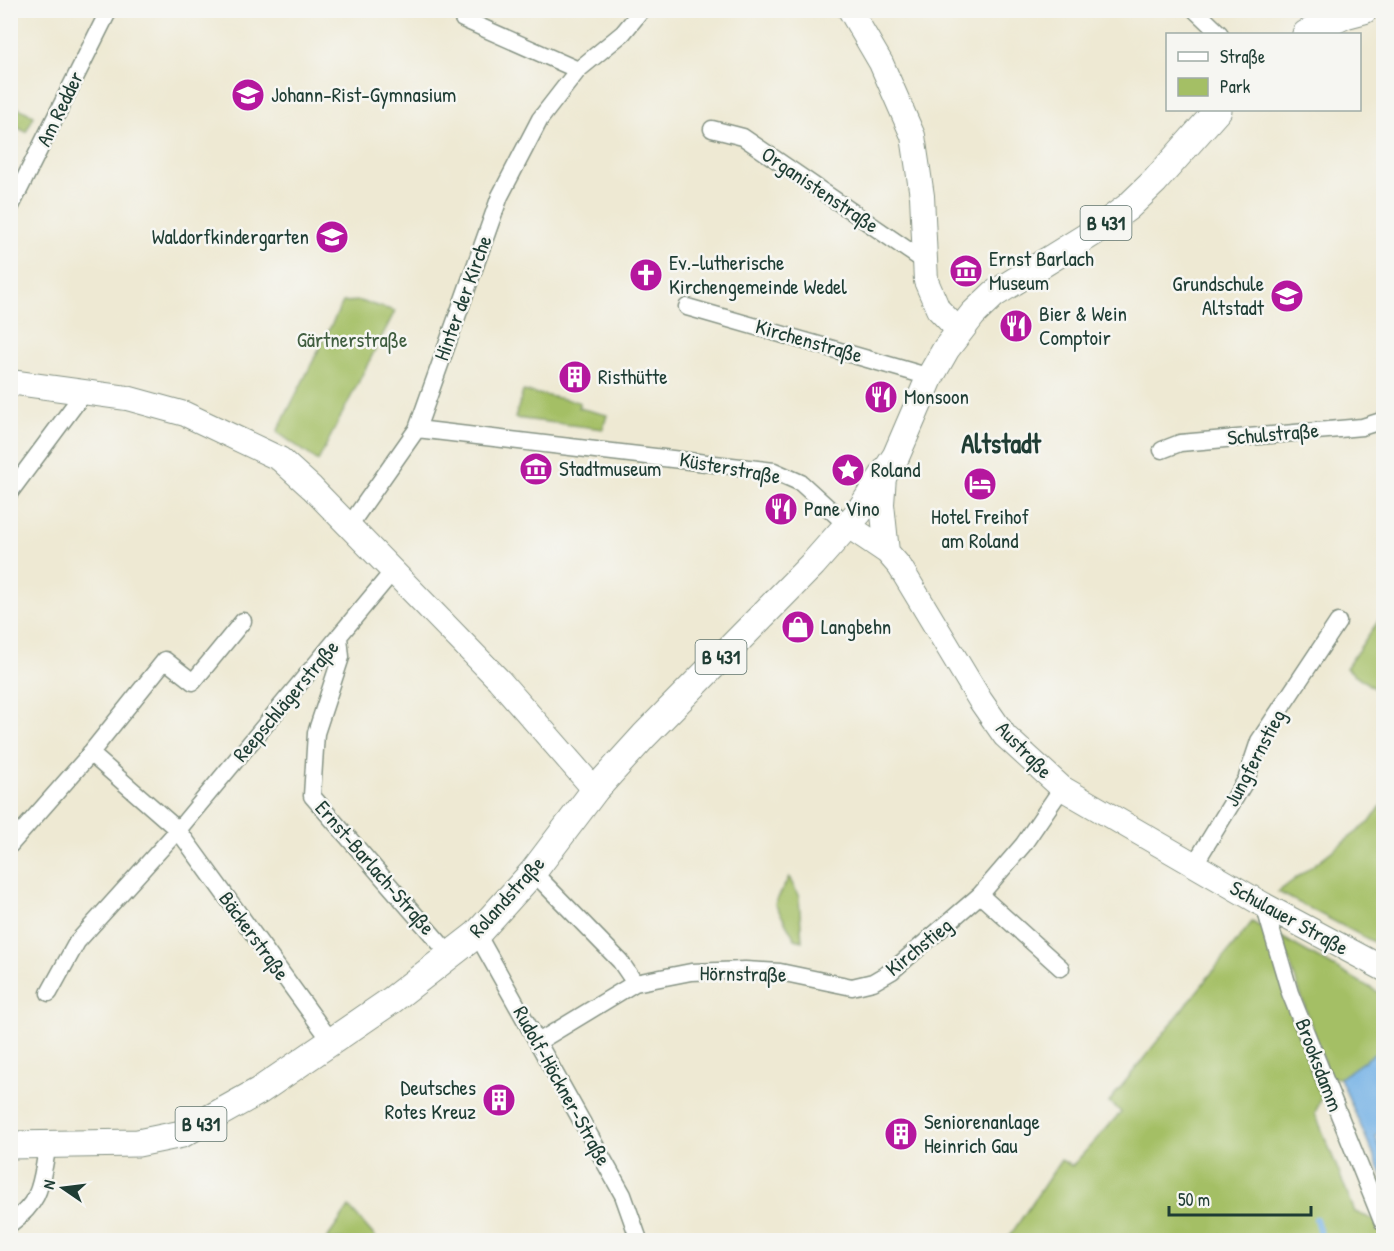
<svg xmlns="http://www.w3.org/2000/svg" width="1394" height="1251" font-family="'Patrick Hand',sans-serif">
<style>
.green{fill:#a4bf65;stroke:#627e4c;stroke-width:1.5}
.water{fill:#72b0e5;stroke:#48768c;stroke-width:1.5}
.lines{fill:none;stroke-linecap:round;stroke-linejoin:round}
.stream{stroke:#72b0e5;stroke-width:6}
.street-casing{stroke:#869384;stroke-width:19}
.secondary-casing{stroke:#869384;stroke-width:26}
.primary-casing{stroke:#869384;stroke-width:29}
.street{stroke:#fff;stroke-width:16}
.secondary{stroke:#fff;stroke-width:24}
.primary{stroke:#fff;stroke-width:27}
.labels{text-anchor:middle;stroke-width:5;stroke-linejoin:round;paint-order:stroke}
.shield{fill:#f6f6f2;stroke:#60746d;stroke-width:1.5}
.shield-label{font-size:20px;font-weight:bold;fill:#1f3d34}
.poi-label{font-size:21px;fill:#1f3d34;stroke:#f6f6f2;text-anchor:start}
.street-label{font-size:21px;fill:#1f3d34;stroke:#f6f6f2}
.park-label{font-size:21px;fill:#405e40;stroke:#f6f6f2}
.district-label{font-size:27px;font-weight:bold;fill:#1f3d34;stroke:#f6f6f2}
</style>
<rect width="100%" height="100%" fill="#f6f6f2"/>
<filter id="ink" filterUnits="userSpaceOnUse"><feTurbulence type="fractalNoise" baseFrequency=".0167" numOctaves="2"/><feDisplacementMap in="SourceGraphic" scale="12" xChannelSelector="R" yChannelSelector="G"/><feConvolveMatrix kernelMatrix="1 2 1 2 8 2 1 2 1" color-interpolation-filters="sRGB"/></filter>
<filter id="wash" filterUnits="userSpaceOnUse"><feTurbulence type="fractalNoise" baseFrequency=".008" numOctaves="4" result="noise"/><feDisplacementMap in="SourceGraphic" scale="24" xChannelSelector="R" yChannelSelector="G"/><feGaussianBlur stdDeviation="1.35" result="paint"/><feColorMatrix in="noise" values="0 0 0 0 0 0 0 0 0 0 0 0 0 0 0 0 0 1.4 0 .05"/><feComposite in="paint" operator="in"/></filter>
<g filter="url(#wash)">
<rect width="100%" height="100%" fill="#eee9d3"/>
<!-- green -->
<path class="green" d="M11,104L34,116L26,132L11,124Z
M360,301L395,311L318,461L277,432L343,302Z
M523,391L579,402V408L607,415L603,429L515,418Z
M1383,614V695L1346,668Z
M1383,803V947L1278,892L1370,822Z
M789,877L799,897L802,941L795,939L775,904Z
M1252,922L1266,930L1288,1005L1321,1099L1315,1113L1355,1212L1377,1221L1383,1240H1007L1061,1160L1072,1166L1121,1112L1109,1102Z
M1281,937L1383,995V1048L1340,1078L1329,1077Z
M349,1207L378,1240H326Z"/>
<!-- water -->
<path class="water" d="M1383,1048V1130L1376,1136L1383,1157V1177L1340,1078Z"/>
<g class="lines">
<!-- stream -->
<path class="stream" d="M1316,1219L1322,1240"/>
</g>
</g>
<g filter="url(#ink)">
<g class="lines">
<!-- street casing -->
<g class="street-casing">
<path id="street" d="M1195,10L1220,34
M463,19L578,70
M712,129L743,137L924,261
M10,208L109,10
M687,307L930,377
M417,429L774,471L801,483L847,525
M1162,450L1180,443L1362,427L1384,420
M10,492L85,391
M349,526L417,429L500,196L540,119L578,70L623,33L642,10
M339,637L341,657L316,733L312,796L450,955
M90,753L178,830L331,1041
M10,845L84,761L165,660L193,682L243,621
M1194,865L1246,780L1259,741L1338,622
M533,872L620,961L635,983
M980,895L1061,968
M1264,905L1290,993L1382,1221
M477,934L623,1195L639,1240
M49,993L77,942L178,830L393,571
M538,1042L635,983L691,972L745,970L780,972L852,987L873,982L892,971L980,895L1023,845L1062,788
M10,1224C44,1199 40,1183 48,1145"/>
</g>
<!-- secondary casing -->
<g class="secondary-casing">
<path id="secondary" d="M850,10L881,63L913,136L922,196L926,281L938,309L958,330
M10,382L127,398L185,414L280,459L312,488L499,680L595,790
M884,476L882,504L887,552
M847,525L887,552L900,567L980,700L1005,736L1062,788L1264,905L1384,969"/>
</g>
<!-- primary casing -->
<g class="primary-casing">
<path id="primary" d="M1306,34L1345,15L1364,10
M10,1145L138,1143L182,1134L259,1091L392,1000L477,934L533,872L595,790L644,736L813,564L859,512L896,456L930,377L946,349L973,314L994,294L1094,232L1128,207L1155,181L1218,110"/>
</g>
<!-- street -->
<use href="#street" class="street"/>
<!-- secondary -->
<use href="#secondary" class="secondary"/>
<!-- primary -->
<use href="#primary" class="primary"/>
</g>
</g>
<!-- icons -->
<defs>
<g id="school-disc" transform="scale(1.725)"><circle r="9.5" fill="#b5179e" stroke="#f6f6f2"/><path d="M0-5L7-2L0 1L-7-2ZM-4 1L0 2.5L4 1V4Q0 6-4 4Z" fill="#fff"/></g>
<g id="museum-disc" transform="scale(1.725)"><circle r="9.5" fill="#b5179e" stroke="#f6f6f2"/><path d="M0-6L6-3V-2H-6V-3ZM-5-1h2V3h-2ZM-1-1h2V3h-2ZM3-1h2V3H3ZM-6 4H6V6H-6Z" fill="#fff"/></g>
<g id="church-disc" transform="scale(1.725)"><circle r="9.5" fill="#b5179e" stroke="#f6f6f2"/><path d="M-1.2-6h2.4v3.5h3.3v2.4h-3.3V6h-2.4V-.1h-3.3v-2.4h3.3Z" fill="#fff"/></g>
<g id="restaurant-disc" transform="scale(1.725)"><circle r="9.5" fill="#b5179e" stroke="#f6f6f2"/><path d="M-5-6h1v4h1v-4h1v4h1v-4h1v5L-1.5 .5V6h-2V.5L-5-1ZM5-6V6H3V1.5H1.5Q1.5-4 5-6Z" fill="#fff"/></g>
<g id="building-disc" transform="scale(1.725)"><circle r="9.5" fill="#b5179e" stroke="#f6f6f2"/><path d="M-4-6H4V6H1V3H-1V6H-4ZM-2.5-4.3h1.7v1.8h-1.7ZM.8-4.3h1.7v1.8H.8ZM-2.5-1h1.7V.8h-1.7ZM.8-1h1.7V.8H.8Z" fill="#fff"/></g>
<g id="sight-disc" transform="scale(1.725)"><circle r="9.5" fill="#b5179e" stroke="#f6f6f2"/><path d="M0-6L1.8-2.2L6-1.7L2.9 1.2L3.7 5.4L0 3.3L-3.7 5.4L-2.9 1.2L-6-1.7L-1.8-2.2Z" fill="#fff"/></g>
<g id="hotel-disc" transform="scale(1.725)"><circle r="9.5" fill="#b5179e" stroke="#f6f6f2"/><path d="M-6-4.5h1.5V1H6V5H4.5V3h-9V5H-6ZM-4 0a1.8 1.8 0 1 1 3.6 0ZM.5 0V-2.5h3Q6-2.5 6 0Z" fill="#fff"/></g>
<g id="shop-disc" transform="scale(1.725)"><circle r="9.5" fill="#b5179e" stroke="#f6f6f2"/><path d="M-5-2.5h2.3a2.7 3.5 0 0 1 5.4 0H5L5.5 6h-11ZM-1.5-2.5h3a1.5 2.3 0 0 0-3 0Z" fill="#fff"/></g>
</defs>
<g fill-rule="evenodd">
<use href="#school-disc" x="248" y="95"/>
<use href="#school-disc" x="332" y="237"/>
<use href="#museum-disc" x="966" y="271"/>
<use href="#church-disc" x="646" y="275"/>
<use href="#school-disc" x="1287" y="296"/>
<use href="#restaurant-disc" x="1016" y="326"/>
<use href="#building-disc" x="575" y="377"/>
<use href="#restaurant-disc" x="881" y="397"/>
<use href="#museum-disc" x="536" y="469"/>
<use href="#sight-disc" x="848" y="470"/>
<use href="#hotel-disc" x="980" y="484"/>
<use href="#restaurant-disc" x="781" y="509"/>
<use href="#shop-disc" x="798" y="627"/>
<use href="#building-disc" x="499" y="1100"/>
<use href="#building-disc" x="901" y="1134"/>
</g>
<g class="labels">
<!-- shield labels -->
<g class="shield">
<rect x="1080.5" y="206" width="51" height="34" rx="4.5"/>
<rect x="695.5" y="640" width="51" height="34" rx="4.5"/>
<rect x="175.5" y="1107" width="51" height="34" rx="4.5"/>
</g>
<g class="shield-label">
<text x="1106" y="230">B 431</text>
<text x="721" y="664">B 431</text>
<text x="201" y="1131">B 431</text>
</g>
<!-- poi labels -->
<g class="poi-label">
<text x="271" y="102">Johann-Rist-Gymnasium</text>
<text x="309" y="244" text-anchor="end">Waldorfkindergarten</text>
<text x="989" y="266">Ernst Barlach<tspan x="989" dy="24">Museum</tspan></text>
<text x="669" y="270">Ev.-lutherische<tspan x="669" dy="24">Kirchengemeinde Wedel</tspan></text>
<text x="1264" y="291" text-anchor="end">Grundschule<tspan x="1264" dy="24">Altstadt</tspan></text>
<text x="1039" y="321">Bier &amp; Wein<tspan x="1039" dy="24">Comptoir</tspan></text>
<text x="598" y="384">Risthütte</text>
<text x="904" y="404">Monsoon</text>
<text x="559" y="476">Stadtmuseum</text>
<text x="871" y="477">Roland</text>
<text x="804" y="516">Pane Vino</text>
<text x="980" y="524" text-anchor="middle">Hotel Freihof<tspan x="980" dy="24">am Roland</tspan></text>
<text x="821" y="634">Langbehn</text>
<text x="476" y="1095" text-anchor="end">Deutsches<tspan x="476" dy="24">Rotes Kreuz</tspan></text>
<text x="924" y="1129">Seniorenanlage<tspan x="924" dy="24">Heinrich Gau</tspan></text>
</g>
<!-- street labels -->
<g class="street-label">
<text transform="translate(60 109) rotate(-64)" y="7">Am Redder</text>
<text transform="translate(820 190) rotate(34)" y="7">Organistenstraße</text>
<text transform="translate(463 298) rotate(-70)" y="7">Hinter der Kirche</text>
<text transform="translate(809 341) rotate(16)" y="7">Kirchenstraße</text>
<text transform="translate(1273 434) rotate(-5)" y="7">Schulstraße</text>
<text transform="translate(730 468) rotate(10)" y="7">Küsterstraße</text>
<text transform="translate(286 701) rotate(-50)" y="7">Reepschlägerstraße</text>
<text transform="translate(1024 750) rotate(46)" y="7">Austraße</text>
<text transform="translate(1255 758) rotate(-62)" y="7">Jungfernstieg</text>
<text transform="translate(375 868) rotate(49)" y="7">Ernst-Barlach-Straße</text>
<text transform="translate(507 897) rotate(-48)" y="7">Rolandstraße</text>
<text transform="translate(1289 918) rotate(29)" y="7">Schulauer Straße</text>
<text transform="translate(254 936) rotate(54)" y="7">Bäckerstraße</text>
<text transform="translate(919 947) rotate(-39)" y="7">Kirchstieg</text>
<text transform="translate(743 974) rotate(1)" y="7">Hörnstraße</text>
<text transform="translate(1319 1065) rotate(69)" y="7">Brooksdamm</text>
<text transform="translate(562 1086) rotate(61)" y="7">Rudolf-Höckner-Straße</text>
</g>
<!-- park labels -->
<g class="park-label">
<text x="352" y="347">Gärtnerstraße</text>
</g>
<!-- district labels -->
<g class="district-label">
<text x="1001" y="453">Altstadt</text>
</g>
</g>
<!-- margin -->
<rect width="1394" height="1251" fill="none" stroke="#f6f6f2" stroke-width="36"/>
<!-- legend -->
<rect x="1166" y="33" width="195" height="78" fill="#f6f6f2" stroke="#a0aca6" stroke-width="1.5"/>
<rect x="1178" y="52" width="30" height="9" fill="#ffffff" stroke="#a0aca6" stroke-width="1.5"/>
<text x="1220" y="63" font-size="18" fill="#1f3d34">Straße</text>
<rect x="1178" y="78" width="30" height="18" fill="#a4bf65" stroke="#a0aca6" stroke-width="1.5"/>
<text x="1220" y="93" font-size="18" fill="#1f3d34">Park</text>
<!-- north arrow -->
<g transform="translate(63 1188) rotate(284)" stroke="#f6f6f2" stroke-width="4.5" paint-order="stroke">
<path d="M0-4.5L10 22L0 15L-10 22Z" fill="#1f3d34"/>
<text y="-9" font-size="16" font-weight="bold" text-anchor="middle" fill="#1f3d34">N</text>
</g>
<!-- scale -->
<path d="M1169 1206v9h142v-9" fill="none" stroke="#1f3d34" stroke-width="3"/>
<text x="1178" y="1206" font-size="18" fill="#1f3d34" stroke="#f6f6f2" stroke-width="4.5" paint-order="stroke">50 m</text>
</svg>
